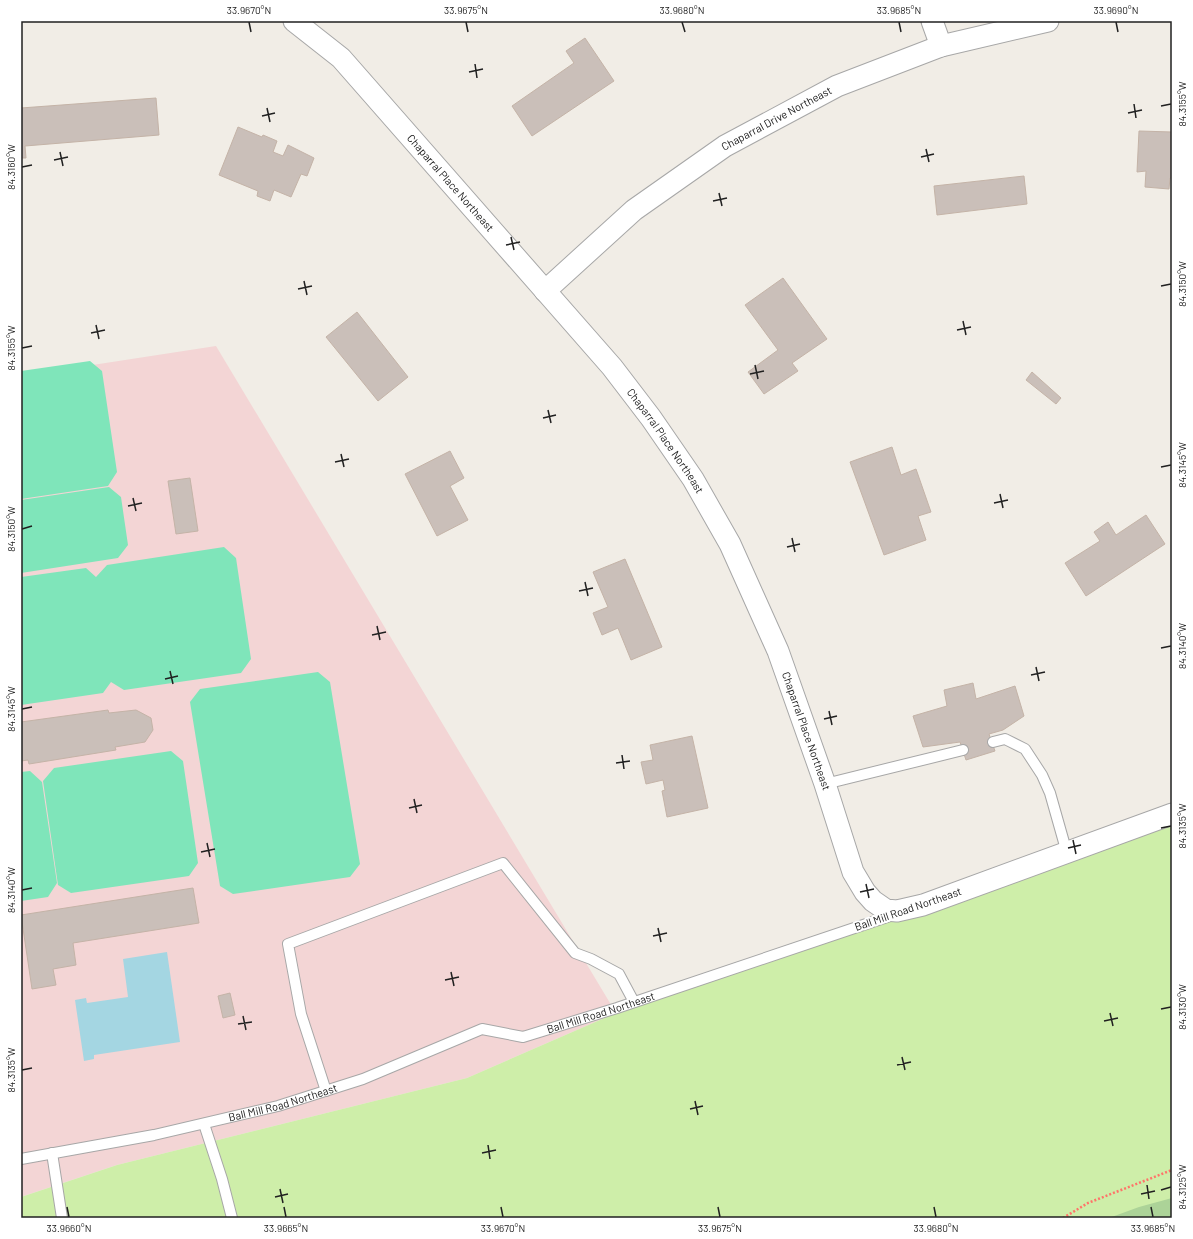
<svg xmlns="http://www.w3.org/2000/svg" width="1193" height="1239" font-family="Barlow,sans-serif">
<style>
.commercial{fill:#f3d5d5}
.grass{fill:#ceeea9}
.forest{fill:#acd398}
.pitch{fill:#7fe5ba}
.water{fill:#a4d6e2}
.building{fill:#cabfb9;stroke:#c4b3a7}
.lines{fill:none;stroke-linecap:round;stroke-linejoin:round}
.service-casing{stroke:#a7a7a7;stroke-width:12}
.minor-casing{stroke:#a7a7a7;stroke-width:23}
.path{stroke:#ff7369;stroke-width:2.5;stroke-dasharray:2 2;stroke-linecap:butt}
.service{stroke:#fff;stroke-width:10}
.minor{stroke:#fff;stroke-width:21}
.ticks{fill:none;stroke:#202020;stroke-width:1.5}
.labels{text-anchor:middle;stroke-width:4;stroke-linejoin:round;paint-order:stroke}
.street-label{font-size:11px;fill:#202020;stroke:#fff}
.neatline{fill:none;stroke:#202020;stroke-width:1.5}
.ticks-label{font-size:10px;text-anchor:middle;fill:#202020}
</style>
<rect width="100%" height="100%" fill="#f1ede6"/>
<!-- commercial -->
<path class="commercial" d="M216,346L616,1013L467,1078L117,1165L21,1197V376Z"/>
<!-- grass -->
<path class="grass" d="M1172,825V1218H21V1197L117,1165L467,1078L616,1013Z"/>
<!-- forest -->
<path class="forest" d="M1172,1198V1218H1109L1139,1207Z"/>
<!-- pitch -->
<path class="pitch" d="M90,361L102,371L117,472L108,486L21,499V371Z
M109,487L121,497L128,545L118,558L21,573V500Z
M224,547L236,558L251,659L241,673L124,690L111,682L103,693L21,705V577L86,568L96,577L107,565Z
M318,672L330,682L360,864L350,877L233,894L220,886L190,702L200,689Z
M171,751L183,761L198,863L189,876L71,893L58,885L43,781L54,768Z
M30,771L42,782L57,883L48,897L21,901V772Z"/>
<!-- water -->
<path class="water" d="M167,952L180,1042L94,1055V1059L84,1061L75,1000L86,998L87,1003L128,997L123,959Z"/>
<!-- building -->
<path class="building" d="M585,38L614,81L532,136L512,106L574,63L566,51Z
M156,98L159,135L25,146L26,158H21V108Z
M238,127L262,137L263,135L277,141L273,152L283,156L288,145L314,158L307,176L301,174L291,197L274,190L270,201L257,196L258,191L219,175Z
M1139,131L1172,132V178H1170L1169,189L1145,187L1146,171L1137,172Z
M1024,176L1027,204L937,215L934,186Z
M783,278L827,339L792,363L798,371L764,394L748,372L778,350L745,305Z
M357,312L408,377L378,401L326,337Z
M1032,372L1061,398L1056,404L1026,380Z
M892,447L901,475L916,469L931,512L918,516L926,540L884,555L850,462Z
M450,451L464,478L450,486L468,520L437,536L405,474Z
M190,478L198,531L176,534L168,481Z
M1146,515L1165,544L1086,596L1065,563L1100,541L1094,532L1108,522L1116,535Z
M625,559L662,647L631,660L618,628L602,635L593,613L608,607L593,572Z
M973,683L976,699L1015,686L1024,716L1003,730L989,734L995,751L966,760L960,742L923,747L913,716L947,706L944,690Z
M108,710L109,713L136,710L151,718L153,730L145,742L115,747L116,750L29,764L28,760L21,761V722Z
M692,736L708,808L667,817L662,791L665,790L663,780L646,784L641,762L653,760L650,745Z
M193,888L199,923L73,943L76,965L53,969L56,985L32,989L21,915Z
M230,993L235,1015L223,1018L218,996Z"/>
<g class="lines">
<!-- service casing -->
<g class="service-casing">
<g id="service">
<path d="M993,742L1005,739L1025,749L1042,775L1050,793L1067,853"/>
<path d="M825,784L963,750"/>
<path d="M326,1091L301,1014L288,944L503,863L575,953L591,959L619,974L634,1002"/>
<path d="M204,1124L222,1179L232,1218"/>
<path d="M52,1153L62,1218"/>
<path id="s1" d="M21,1159L154,1135L278,1106L363,1079L482,1029L523,1037L617,1008L893,915"/>
</g>
</g>
<!-- minor casing -->
<g class="minor-casing">
<g id="minor">
<path id="s2" d="M294,21L341,58L612,367L651,418L693,479L730,544L778,651L825,784L853,872L865,892L873,901L886,910L897,911L923,905L1172,814"/>
<path d="M932,21L941,46"/>
<path id="s3" d="M545,291L634,210L725,146L837,86L941,46L1048,21"/>
</g>
</g>
<!-- path -->
<path class="path" d="M1063,1218L1088,1203L1172,1170"/>
<!-- service -->
<use href="#service" class="service"/>
<!-- minor -->
<use href="#minor" class="minor"/>
</g>
<!-- ticks -->
<path class="ticks" d="M249,22L251,32M466,22L468,32M682,22L685,32M899,22L901,32M1116,22L1118,32M475,64L477,78M469,72L483,69M1134,104L1136,118M1161,106L1171,104M267,108L270,122M1128,113L1142,110M262,116L275,113M926,149L929,162M60,152L63,166M921,157L934,154M54,160L68,157M22,167L32,165M719,193L722,206M713,201L727,198M511,237L514,250M506,245L520,242M304,281L307,295M1161,286L1171,284M298,289L312,286M963,321L966,335M96,325L99,339M957,330L971,327M91,333L105,330M22,348L32,346M755,365L758,379M750,374L764,371M548,410L551,423M543,418L556,415M341,454L344,467M335,462L349,459M1161,467L1171,465M1000,494L1003,508M133,498L136,511M994,503L1008,500M128,506L142,503M22,529L32,526M792,538L795,552M787,547L800,544M585,582L588,596M579,591L593,588M377,626L380,640M372,635L386,632M1161,648L1171,646M1036,667L1039,681M170,671L173,684M1031,675L1045,672M165,679L178,676M22,709L32,707M829,711L832,725M824,719L837,716M622,755L624,769M616,763L630,761M414,799L417,813M409,808L422,805M1161,828L1171,826M1073,840L1076,854M207,843L210,857M1068,848L1081,845M201,852L215,849M866,884L869,898M22,890L32,888M860,892L874,889M658,928L661,942M653,936L667,933M451,972L454,986M445,980L459,977M1161,1009L1171,1007M1110,1013L1113,1026M243,1016L246,1030M1104,1021L1118,1018M238,1024L252,1022M902,1057L905,1070M897,1065L911,1062M22,1070L32,1068M695,1101L698,1115M690,1109L703,1106M488,1145L490,1159M482,1153L496,1150M1147,1185L1149,1199M280,1189L283,1203M1161,1190L1171,1187M1141,1194L1155,1191M275,1197L288,1194M67,1207L69,1217M284,1207L286,1217M501,1207L503,1217M718,1207L720,1217M934,1207L936,1217M1151,1207L1153,1217"/>
<g class="labels">
<!-- street labels -->
<g class="street-label">
<text dy="4" stroke="none"><textPath href="#s3" startOffset="290">Chaparral Drive Northeast</textPath></text>
<text dy="4" stroke="none"><textPath href="#s2" startOffset="226">Chaparral Place Northeast</textPath></text>
<text dy="4" stroke="none"><textPath href="#s2" startOffset="562">Chaparral Place Northeast</textPath></text>
<text dy="4" stroke="none"><textPath href="#s2" startOffset="886">Chaparral Place Northeast</textPath></text>
<text transform="translate(908 909) rotate(-19)" y="4">Ball Mill Road Northeast</text>
<text dy="4" stroke="none"><textPath href="#s1" startOffset="604">Ball Mill Road Northeast</textPath></text>
<text dy="4" stroke="none"><textPath href="#s1" startOffset="268">Ball Mill Road Northeast</textPath></text>
</g>
</g>
<!-- border -->
<rect width="1193" height="1239" fill="none" stroke="#ffffff" stroke-width="44"/>
<rect x="22" y="22" width="1149" height="1195" class="neatline"/>
<g class="ticks-label">
<text x="249" y="14">33.9670°N</text>
<text x="466" y="14">33.9675°N</text>
<text x="682" y="14">33.9680°N</text>
<text x="899" y="14">33.9685°N</text>
<text x="1116" y="14">33.9690°N</text>
<text transform="translate(1182 104) rotate(-90)" y="4">84.3155°W</text>
<text transform="translate(11 167) rotate(-90)" y="4">84.3160°W</text>
<text transform="translate(1182 284) rotate(-90)" y="4">84.3150°W</text>
<text transform="translate(11 348) rotate(-90)" y="4">84.3155°W</text>
<text transform="translate(1182 465) rotate(-90)" y="4">84.3145°W</text>
<text transform="translate(11 529) rotate(-90)" y="4">84.3150°W</text>
<text transform="translate(1182 646) rotate(-90)" y="4">84.3140°W</text>
<text transform="translate(11 709) rotate(-90)" y="4">84.3145°W</text>
<text transform="translate(1182 826) rotate(-90)" y="4">84.3135°W</text>
<text transform="translate(11 890) rotate(-90)" y="4">84.3140°W</text>
<text transform="translate(1182 1007) rotate(-90)" y="4">84.3130°W</text>
<text transform="translate(11 1070) rotate(-90)" y="4">84.3135°W</text>
<text transform="translate(1182 1187) rotate(-90)" y="4">84.3125°W</text>
<text x="69" y="1232">33.9660°N</text>
<text x="286" y="1232">33.9665°N</text>
<text x="503" y="1232">33.9670°N</text>
<text x="720" y="1232">33.9675°N</text>
<text x="936" y="1232">33.9680°N</text>
<text x="1153" y="1232">33.9685°N</text>
</g>
</svg>
